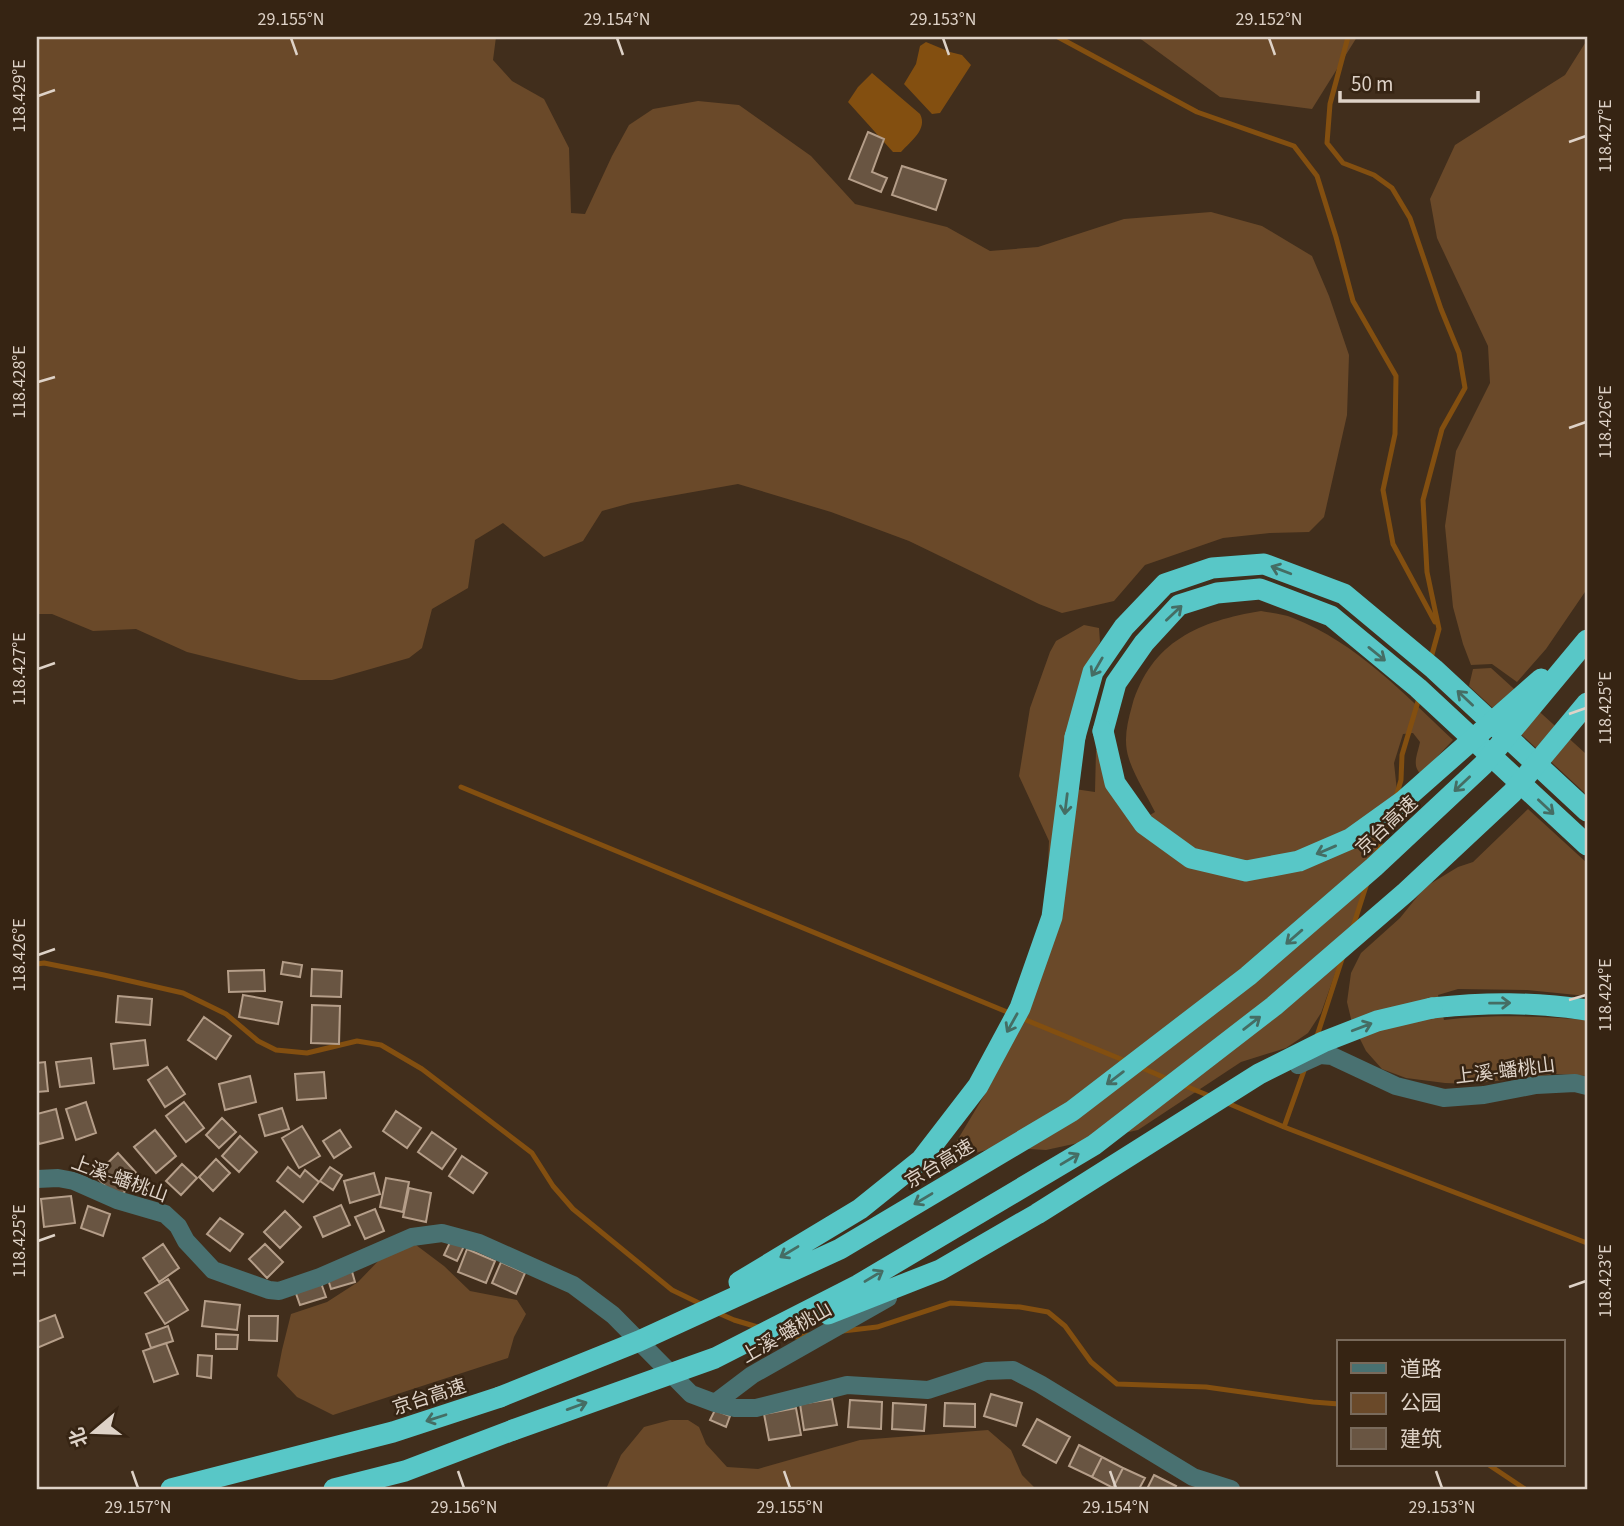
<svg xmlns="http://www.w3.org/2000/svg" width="1624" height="1526" font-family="'Source Sans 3','Noto Sans SC',sans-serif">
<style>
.green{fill:#6a4929}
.water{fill:#834f10}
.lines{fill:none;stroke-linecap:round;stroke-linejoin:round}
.stream{stroke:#834f10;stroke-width:5}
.building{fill:#695542;stroke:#b59e89;stroke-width:2}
.minor{stroke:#497171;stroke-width:18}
.highway{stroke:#58c7c7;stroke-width:21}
.highway-bridge{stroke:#58c7c7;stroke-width:21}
.oneway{stroke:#456d64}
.ticks{fill:none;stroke:#ded2c7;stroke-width:2.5}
.labels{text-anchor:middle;stroke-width:5;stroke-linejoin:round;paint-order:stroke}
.street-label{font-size:19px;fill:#ded2c7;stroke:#362413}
.neatline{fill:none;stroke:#ded2c7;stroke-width:2.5}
.ticks-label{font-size:18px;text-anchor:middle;fill:#ded2c7}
</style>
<rect width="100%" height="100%" fill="#412e1c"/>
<!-- green -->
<path class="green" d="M37,37H496L493,60L512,81L544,99L569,148L571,213L585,214L612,156L629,125L653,109L698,101L739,105L811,156L855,204L947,227L990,251L1038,247L1124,219L1211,212L1262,226L1312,256L1329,296L1349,355L1347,415L1324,517L1309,532L1270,533L1223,538L1145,565L1114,601L1062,613L1039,604L909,541L831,512L738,484L631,503L602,511L583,541L544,557L503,523L475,540L468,588L432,609L422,648L409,658L332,680H299L187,652L136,629L93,631L52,614H37Z
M1138,37H1357L1312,109L1220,97Z
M1587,40V589L1546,649L1517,682L1492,664L1471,665L1463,644L1453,607L1445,526L1456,451L1490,383L1488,346L1437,238L1430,199L1455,145L1565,75Z
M1261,611C1272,613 1284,614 1293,618C1357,643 1404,694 1453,740L1421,774C1411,766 1418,753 1420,742L1413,733L1403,734L1394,763L1397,791L1380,848L1321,1013L1308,1033L1286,1048L1241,1062L1138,1130L1046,1150L996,1147L972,1154L951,1166L946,1159L985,1094L1046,915L1049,841L1019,776L1030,708L1050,652L1056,641L1084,625L1099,628L1100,642L1077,693L1061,787L1095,792L1096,750H1100L1135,824L1155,812C1147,796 1134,775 1129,759C1123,741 1127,724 1132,706C1151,641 1200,621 1261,611Z
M1491,668L1585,753L1587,751V795L1469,686L1473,669Z
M1528,809L1587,863V996L1527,990L1458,989L1438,995L1444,1020C1492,1014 1539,1016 1587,1020V1076L1557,1074L1470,1084L1445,1083L1406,1078L1382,1069L1366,1051L1352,1023L1347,1002L1351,973L1361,953L1400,918L1425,887L1458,867L1473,862Z
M416,1245L444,1266L470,1291L517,1300L526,1314L514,1337L508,1358L333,1415L297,1397L277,1376L282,1350L291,1314L327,1302L358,1282L384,1255Z
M670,1420H688L699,1427L706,1444L727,1467L758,1469L860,1440L988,1430L1011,1450L1022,1475L1036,1489H606L621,1455L644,1427Z"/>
<!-- water -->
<path class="water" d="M926,42L950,52L962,55L971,65L940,113L932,114L904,84L916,64L920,46Z
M872,73L920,114C928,129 911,141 901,152H893L848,102L858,87Z"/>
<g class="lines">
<!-- stream -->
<path class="stream" d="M1058,37L1197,112L1294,146L1317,176L1336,237L1353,301L1396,376L1395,434L1383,490L1393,544L1435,622
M1348,37L1330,104L1327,143L1343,163L1374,175L1392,188L1410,218L1441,309L1459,353L1465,388L1442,429L1423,500L1427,572L1439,629L1431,658
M461,787L1012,1014
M1396,797L1401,780L1402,755L1419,698
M1377,853L1388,819
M1352,930L1367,883
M37,964L44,963L104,975L183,993L226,1014L258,1041L276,1050L307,1053L357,1041L381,1045L422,1069L532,1153L553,1186L573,1209L672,1290L703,1305
M1021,1018L1128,1062
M1316,1039L1343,956
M1140,1067L1170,1080
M1183,1085L1212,1097
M1225,1102L1284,1127L1587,1243
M1284,1127L1306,1065
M718,1313L734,1320L761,1328
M843,1331L877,1327L950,1303L1020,1307L1048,1312L1065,1326L1091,1362L1117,1384L1206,1387L1313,1402L1339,1404
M781,1333L796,1337L809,1335
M1489,1465L1525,1489"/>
</g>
<!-- building -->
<path class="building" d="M868,132L884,139L872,172L887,178L881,192L849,179Z
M902,166L946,180L936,210L892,195Z
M283,962L302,965L300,977L281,974Z
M312,969L342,971L341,997L311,996Z
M264,970L265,991L229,992L228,971Z
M243,995L282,1002L278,1024L239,1017Z
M118,996L152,999L150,1025L116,1022Z
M312,1005L340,1006L339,1044L311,1043Z
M204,1017L231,1036L216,1059L188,1040Z
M145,1040L148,1065L114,1069L111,1044Z
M91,1058L94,1083L60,1087L56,1062Z
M45,1062L48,1091L37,1092V1063Z
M167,1067L185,1094L165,1107L148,1080Z
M324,1072L326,1098L297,1100L295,1074Z
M250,1076L256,1102L225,1110L219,1084Z
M86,1102L96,1133L76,1140L66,1109Z
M184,1102L204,1128L186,1142L166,1116Z
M282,1108L289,1129L265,1136L259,1115Z
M56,1109L63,1138L39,1144L37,1137V1114Z
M396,1111L421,1128L407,1148L383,1131Z
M222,1118L236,1132L219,1148L206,1135Z
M302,1126L320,1156L299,1168L282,1138Z
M155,1130L176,1156L156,1173L134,1147Z
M340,1130L351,1147L334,1158L323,1141Z
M432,1132L456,1149L442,1169L418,1152Z
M240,1136L257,1152L239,1172L222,1156Z
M118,1153L140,1177L117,1199L95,1175Z
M462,1156L487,1173L473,1193L449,1176Z
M216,1159L230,1173L213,1191L199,1177Z
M182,1164L197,1178L181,1195L166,1181Z
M288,1167L300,1177L305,1170L319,1182L303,1202L277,1181Z
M330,1167L342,1175L333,1190L320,1181Z
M374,1173L380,1194L350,1203L344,1181Z
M386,1178L409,1182L403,1212L380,1207Z
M409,1188L431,1193L426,1222L403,1217Z
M71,1196L75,1223L44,1227L41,1199Z
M341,1205L350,1225L323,1237L314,1217Z
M88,1206L110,1214L103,1236L81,1228Z
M375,1209L384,1231L365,1239L355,1217Z
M285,1211L301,1227L280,1248L264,1232Z
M220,1218L243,1234L230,1251L207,1234Z
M452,1238L465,1244L457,1261L444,1255Z
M163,1244L179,1268L159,1282L143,1258Z
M265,1244L283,1262L267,1278L249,1259Z
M467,1249L495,1261L486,1283L458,1272Z
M501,1262L525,1273L516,1294L492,1283Z
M351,1268L355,1282L331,1289L327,1276Z
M168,1279L188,1310L165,1324L145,1293Z
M320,1280L326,1297L300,1305L294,1288Z
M205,1301L240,1305L237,1330L202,1326Z
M55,1315L63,1337L37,1348V1322Z
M249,1316H278L277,1341L249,1340Z
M168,1326L173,1341L151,1348L146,1334Z
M216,1334L238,1335L237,1349H216Z
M166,1343L178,1374L154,1382L143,1351Z
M198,1355L212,1356L211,1378L197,1376Z
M991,1394L1022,1403L1016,1426L984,1416Z
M832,1399L837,1425L804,1430L800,1404Z
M850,1400L882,1402L881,1429L848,1427Z
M893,1403L926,1405L924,1431L892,1429Z
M945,1403L975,1404V1427L944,1426Z
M796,1408L801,1435L769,1440L764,1414Z
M715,1410L730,1416L726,1427L710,1420Z
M1037,1419L1070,1437L1056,1463L1023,1445Z
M1079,1445L1102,1457L1092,1477L1069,1466Z
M1102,1457L1123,1468L1113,1488L1092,1477Z
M1123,1468L1145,1478L1139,1489H1116L1113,1488Z
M1154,1475L1176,1486L1174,1489H1147Z"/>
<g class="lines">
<!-- minor -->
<path class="minor" d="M1298,1065L1320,1055L1332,1056L1396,1086L1444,1098L1484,1095L1536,1085L1575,1083L1587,1086
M37,1179L58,1178L74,1181L117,1200L165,1214L178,1226L186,1241L213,1270L269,1290L279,1291L320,1277L412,1237L442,1233L479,1243L573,1285L613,1315L691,1394L715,1403L752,1375L888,1298
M715,1403L735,1408H756L847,1385L928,1390L986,1371L1013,1370L1040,1384L1193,1477L1231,1489"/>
<!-- highway -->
<path class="highway" d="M1103,731L1116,683L1144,643L1179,605L1217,593L1260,589L1331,616L1418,688L1587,845
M1075,737L1093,672L1124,627L1165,584L1212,568L1264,564L1344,594L1434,669L1587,811
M1432,1008C1487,1002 1532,1002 1587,1010
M171,1489L393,1432L500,1397
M334,1489L405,1471L513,1430"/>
<!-- highway-bridge -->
<path class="highway-bridge" d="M1103,731L1115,783L1144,824L1191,858L1246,871L1299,861L1350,839L1403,801L1541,679
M739,1282L860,1209L921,1160L978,1086L1020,1008L1052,917L1075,737
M828,1314L940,1270L1037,1214L1259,1074L1323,1042L1377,1021L1432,1008
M500,1397L639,1341L840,1249L1072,1111L1248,976L1374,867L1483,765L1587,640
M513,1430L715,1358L858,1285L1094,1145L1274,1006L1406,892L1512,793L1587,703"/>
</g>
<!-- one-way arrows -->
<defs><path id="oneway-shaft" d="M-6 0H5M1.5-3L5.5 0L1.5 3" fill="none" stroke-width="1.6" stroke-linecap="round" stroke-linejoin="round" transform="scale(1.75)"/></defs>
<g class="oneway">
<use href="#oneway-shaft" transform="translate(1281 570) rotate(-159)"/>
<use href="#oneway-shaft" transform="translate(1174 613) rotate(-43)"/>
<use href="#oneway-shaft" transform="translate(1377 654) rotate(39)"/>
<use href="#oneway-shaft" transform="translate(1097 667) rotate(120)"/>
<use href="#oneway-shaft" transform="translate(1465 698) rotate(-137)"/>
<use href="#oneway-shaft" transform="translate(1462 784) rotate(137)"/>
<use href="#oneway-shaft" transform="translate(1066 804) rotate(97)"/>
<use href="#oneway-shaft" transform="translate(1546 807) rotate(43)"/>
<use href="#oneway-shaft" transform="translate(1326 850) rotate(157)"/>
<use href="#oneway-shaft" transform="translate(1294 937) rotate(139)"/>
<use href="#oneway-shaft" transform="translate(1500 1003) rotate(-1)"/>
<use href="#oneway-shaft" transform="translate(1012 1023) rotate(119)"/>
<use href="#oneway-shaft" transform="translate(1252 1023) rotate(-38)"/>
<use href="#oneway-shaft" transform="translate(1362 1027) rotate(-21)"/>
<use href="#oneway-shaft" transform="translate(1115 1078) rotate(143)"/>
<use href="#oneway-shaft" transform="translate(1070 1159) rotate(-31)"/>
<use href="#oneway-shaft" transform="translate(923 1199) rotate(149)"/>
<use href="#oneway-shaft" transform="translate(789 1252) rotate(149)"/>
<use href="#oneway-shaft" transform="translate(874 1276) rotate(-31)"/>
<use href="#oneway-shaft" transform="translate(577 1406) rotate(-20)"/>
<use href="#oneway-shaft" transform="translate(436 1418) rotate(162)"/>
</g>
<!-- ticks -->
<path class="ticks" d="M291,38L297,55M617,38L623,55M943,38L949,55M1269,38L1275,55M38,96L55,90M1569,142L1586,136M38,382L55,377M1569,428L1586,422M38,669L55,663M1569,714L1586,708M38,955L55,949M1569,1000L1586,995M38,1241L55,1235M1569,1287L1586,1281M132,1471L138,1488M458,1471L464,1488M784,1471L790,1488M1110,1471L1116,1488M1436,1471L1442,1488"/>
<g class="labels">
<!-- street labels -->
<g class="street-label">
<text transform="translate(1386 825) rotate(-43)" y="7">京台高速</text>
<text transform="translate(1505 1070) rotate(-7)" y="7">上溪-蟠桃山</text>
<text transform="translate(939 1163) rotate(-31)" y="7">京台高速</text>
<text transform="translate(120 1178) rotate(20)" y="7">上溪-蟠桃山</text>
<text transform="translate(786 1332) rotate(-30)" y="7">上溪-蟠桃山</text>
<text transform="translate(429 1396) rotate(-18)" y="7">京台高速</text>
</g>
</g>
<!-- border -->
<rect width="1624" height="1526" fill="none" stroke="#362413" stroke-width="77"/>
<!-- legend -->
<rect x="1337" y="1340" width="228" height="126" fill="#362413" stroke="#796a5b" stroke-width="2"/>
<rect x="1351" y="1363" width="35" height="10" fill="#497171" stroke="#796a5b" stroke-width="2"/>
<text x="1400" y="1376" font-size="21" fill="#ded2c7">道路</text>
<rect x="1351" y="1393" width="35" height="21" fill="#6a4929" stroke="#796a5b" stroke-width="2"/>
<text x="1400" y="1410" font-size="21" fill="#ded2c7">公园</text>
<rect x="1351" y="1428" width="35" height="21" fill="#695542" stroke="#796a5b" stroke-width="2"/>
<text x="1400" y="1446" font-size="21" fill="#ded2c7">建筑</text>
<!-- north arrow -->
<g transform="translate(94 1432) rotate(251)" stroke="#362413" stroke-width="5" paint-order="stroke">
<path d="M0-5L12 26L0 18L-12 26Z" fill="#ded2c7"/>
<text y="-10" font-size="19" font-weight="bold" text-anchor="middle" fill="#ded2c7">北</text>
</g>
<!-- scale -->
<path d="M1340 91v10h138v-10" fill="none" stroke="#ded2c7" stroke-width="3.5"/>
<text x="1351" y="91" font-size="21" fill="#ded2c7" stroke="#362413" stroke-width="5" paint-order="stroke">50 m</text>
<rect x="38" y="38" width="1548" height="1450" class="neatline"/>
<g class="ticks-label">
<text x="291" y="25">29.155°N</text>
<text x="617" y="25">29.154°N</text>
<text x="943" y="25">29.153°N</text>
<text x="1269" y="25">29.152°N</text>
<text transform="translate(19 96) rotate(-90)" y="6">118.429°E</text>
<text transform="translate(1605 136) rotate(-90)" y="6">118.427°E</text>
<text transform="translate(19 382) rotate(-90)" y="6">118.428°E</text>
<text transform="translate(1605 422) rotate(-90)" y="6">118.426°E</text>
<text transform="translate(19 669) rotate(-90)" y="6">118.427°E</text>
<text transform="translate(1605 708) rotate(-90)" y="6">118.425°E</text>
<text transform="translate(19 955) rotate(-90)" y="6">118.426°E</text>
<text transform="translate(1605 995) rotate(-90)" y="6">118.424°E</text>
<text transform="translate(19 1241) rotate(-90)" y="6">118.425°E</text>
<text transform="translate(1605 1281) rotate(-90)" y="6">118.423°E</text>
<text x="138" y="1513">29.157°N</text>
<text x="464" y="1513">29.156°N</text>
<text x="790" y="1513">29.155°N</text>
<text x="1116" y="1513">29.154°N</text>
<text x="1442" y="1513">29.153°N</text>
</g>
</svg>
